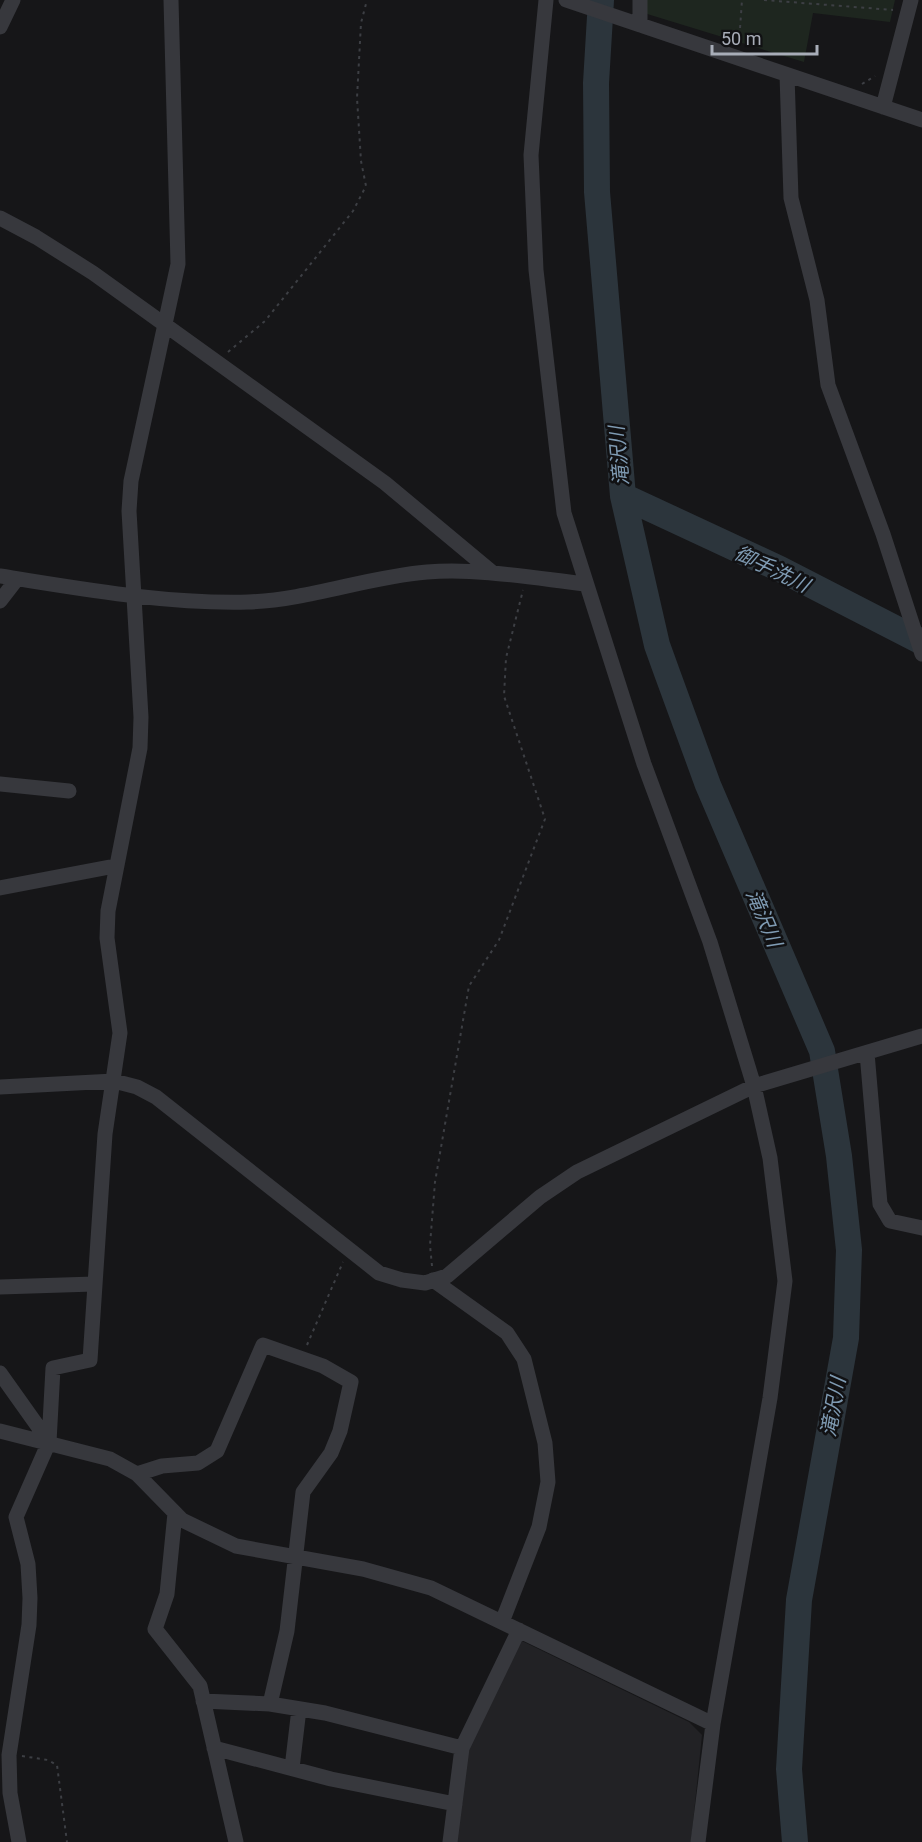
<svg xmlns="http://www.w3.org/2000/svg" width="922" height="1842" font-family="Roboto,'Noto Sans JP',sans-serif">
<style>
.built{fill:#222225}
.green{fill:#1e261f}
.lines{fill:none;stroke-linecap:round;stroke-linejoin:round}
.river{stroke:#2c353c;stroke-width:26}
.path{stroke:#3d3f44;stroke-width:2;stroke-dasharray:3 4.5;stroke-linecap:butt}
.minor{stroke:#37383d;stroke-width:15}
.labels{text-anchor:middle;stroke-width:5;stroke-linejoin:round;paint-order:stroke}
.water-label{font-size:20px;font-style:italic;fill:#7f9bb3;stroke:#111113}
</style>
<rect width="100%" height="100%" fill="#161618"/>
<!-- built -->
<path class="built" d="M522,1641L689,1722L702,1735L691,1842H455L469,1743Z"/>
<!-- green -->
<path class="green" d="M646,0H895L890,22L813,13L804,62L644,13Z"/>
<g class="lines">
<!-- river -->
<path class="river" d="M601,0L596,83L597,192L623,496L657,645L666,670L708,785L822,1051L839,1156L849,1250L846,1338L799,1600L789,1769L795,1842
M623,496L780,569L922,642"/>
<!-- path -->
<path class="path" d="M764,0L893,10
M739,43L742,0
M862,84L875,76
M228,352L265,321L353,211L366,186L361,161L357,98L361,23L367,0
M432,1266L430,1245L435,1182L469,986L499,940L545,819L504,696L506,658L523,590
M307,1345L343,1262
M22,1756L48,1760L57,1765L67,1842"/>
<!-- minor -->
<path class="minor" d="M546,0L531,155L536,270L564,513L644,764L710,942L754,1086L770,1158L785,1281L770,1398L713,1724L698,1842
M566,0L922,120
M640,25V0
M0,27L13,0
M787,75L791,198L817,300L828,385L883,534L922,654
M883,107L911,0
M0,218L36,237L93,273L385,483L493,573
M0,576C83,589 164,604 248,602C309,600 366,577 427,572C479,568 533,578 585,584
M0,601L17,579
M0,784L69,791
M0,888L115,866
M867,1053L880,1204L890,1221L922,1228
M0,1087L114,1081L137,1087L156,1097L379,1273L402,1280L425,1283L447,1276L540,1197L577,1172L754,1086L922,1036
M433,1280L507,1333L524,1359L545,1443L548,1482L539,1527L502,1622
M0,1287L94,1284
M0,1373L49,1442
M0,1431L110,1459L137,1474L182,1520L236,1546L363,1569L431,1588L713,1724
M137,1474L162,1466L198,1463L217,1451L263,1345L323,1366L351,1382L340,1431L331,1453L303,1492L287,1631L270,1704
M175,1513L167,1594L155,1629L200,1686L236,1842
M203,1701L270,1704L325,1713L462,1748
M214,1748L331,1779L455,1804
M292,1768L299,1709
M19,1842L10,1793L9,1755L29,1625L30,1598L28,1564L16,1517L49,1442L53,1368L90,1360L105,1134L120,1033L107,938L108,911L140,748L141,717L129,511L131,481L178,264L171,0
M450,1842L462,1748L519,1630"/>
</g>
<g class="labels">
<!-- water labels -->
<g class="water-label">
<text transform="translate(619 456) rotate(-95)" y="7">滝沢川</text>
<text transform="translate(772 569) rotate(26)" y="7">御手洗川</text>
<text transform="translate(764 918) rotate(67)" y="7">滝沢川</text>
<text transform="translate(833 1407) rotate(-80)" y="7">滝沢川</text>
</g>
</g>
<!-- scale -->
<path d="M712 45v9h105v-9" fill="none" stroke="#a8adb8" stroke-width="3"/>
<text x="721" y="45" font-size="18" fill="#a8adb8" stroke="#111113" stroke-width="4.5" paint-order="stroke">50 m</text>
</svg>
